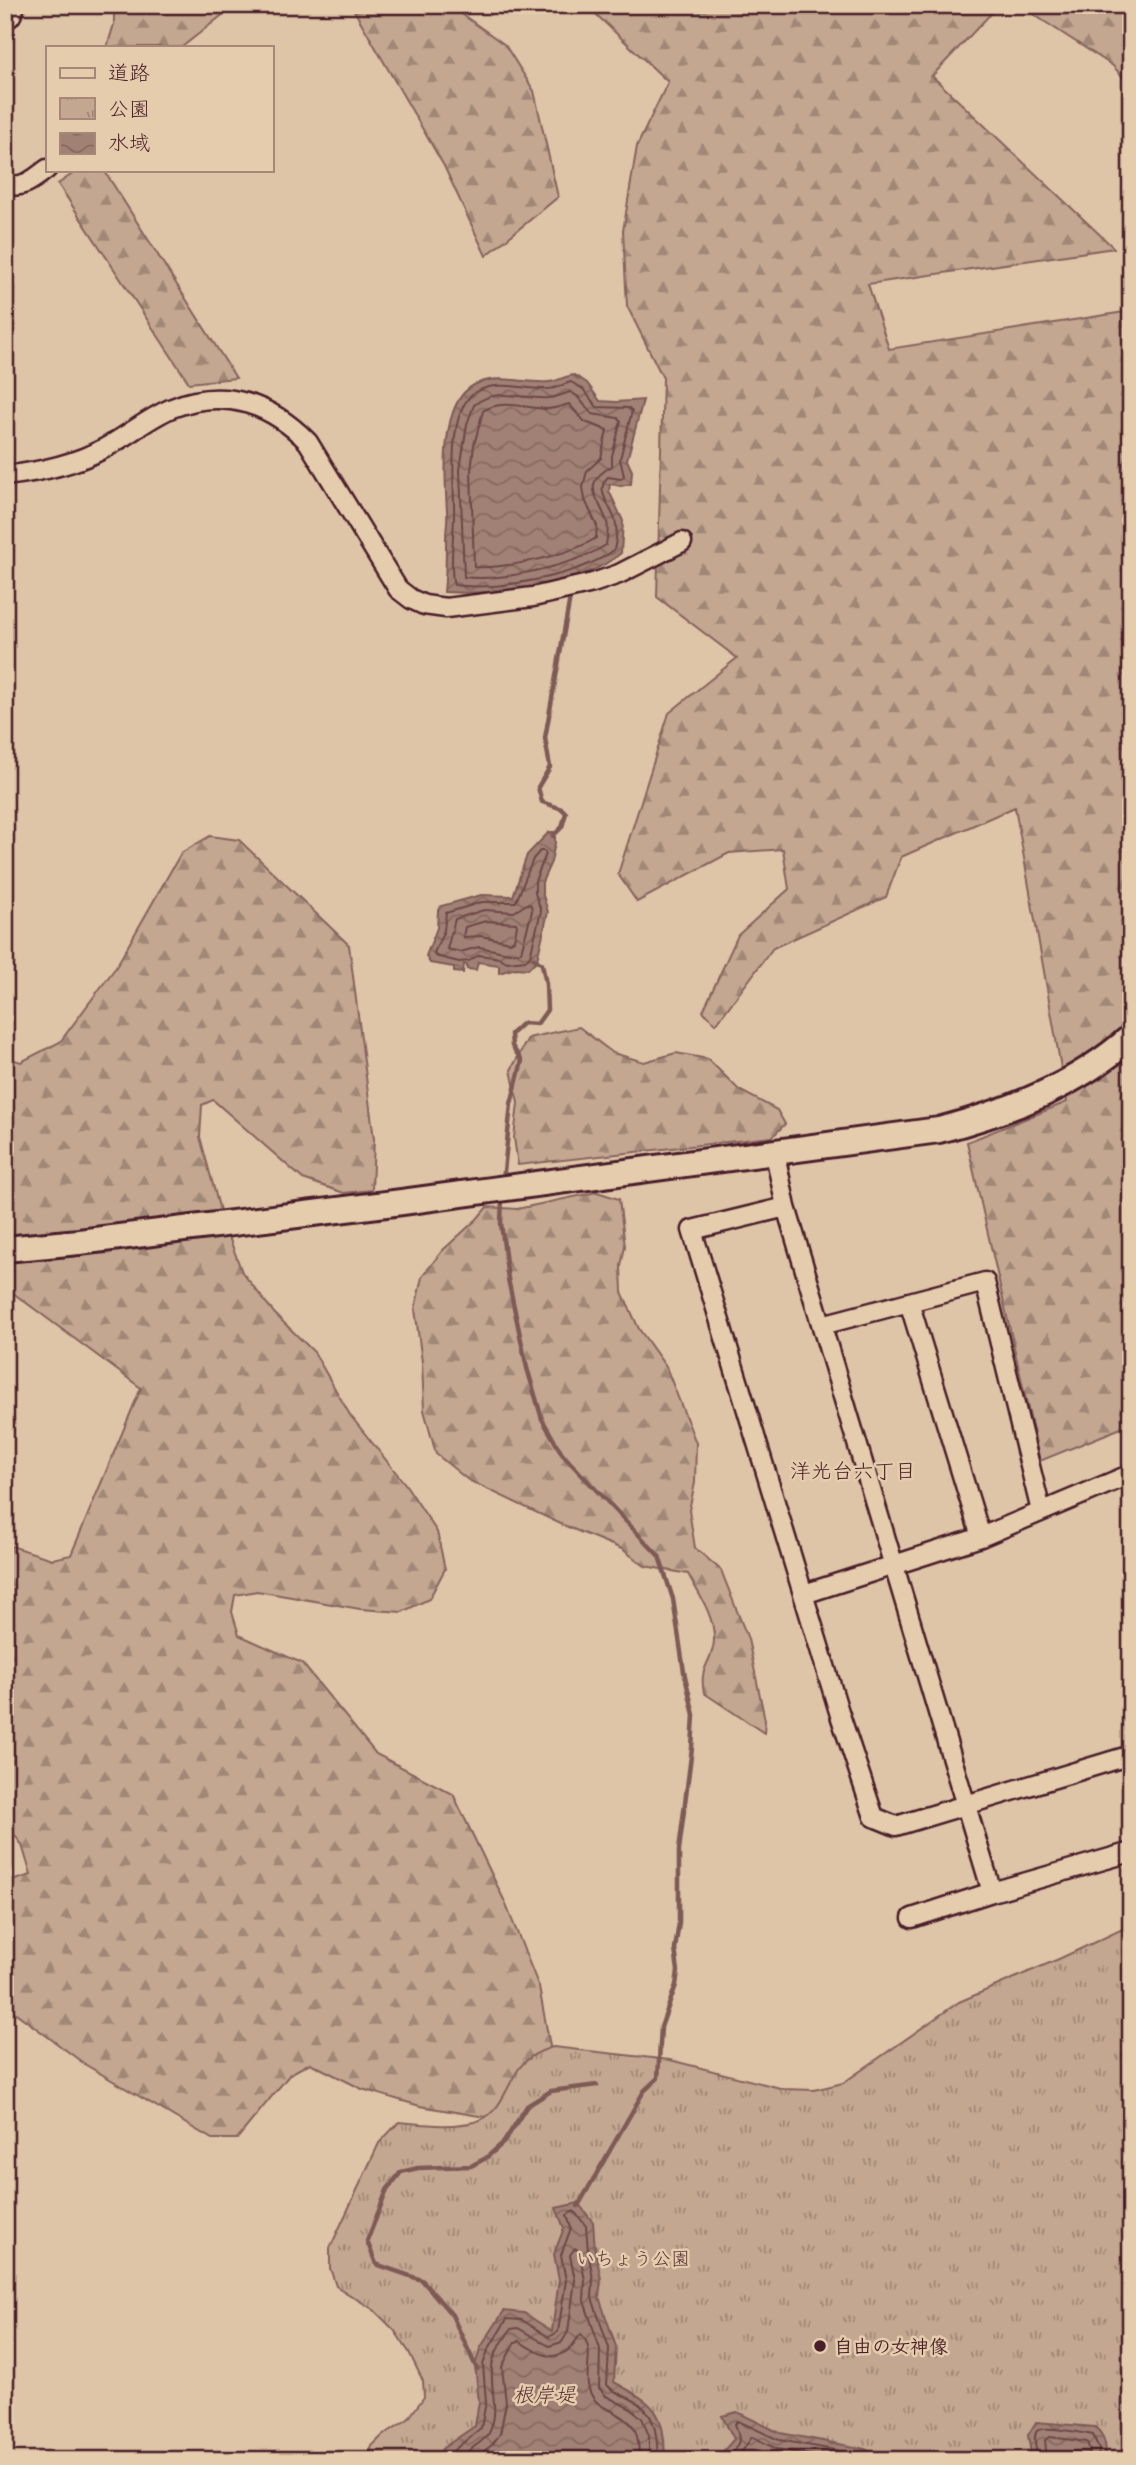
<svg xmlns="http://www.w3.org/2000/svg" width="1136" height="2465" font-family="Pangolin,'Klee One',sans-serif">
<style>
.forest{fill:url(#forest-firs);stroke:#86635e;stroke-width:2}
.park{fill:url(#park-tufts);stroke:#86635e;stroke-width:2}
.water{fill:url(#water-waves);stroke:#7e5a57;stroke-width:2}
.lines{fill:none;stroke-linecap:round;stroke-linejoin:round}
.shore{stroke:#6d4648;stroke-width:2}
.stream{stroke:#7e5a57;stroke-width:4.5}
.street-casing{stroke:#4a1f2b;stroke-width:23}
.secondary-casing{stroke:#4a1f2b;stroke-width:30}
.highway-casing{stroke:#4a1f2b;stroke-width:37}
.street{stroke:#e4ccac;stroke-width:18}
.secondary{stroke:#e4ccac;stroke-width:24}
.highway{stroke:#e4ccac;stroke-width:32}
.poi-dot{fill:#4a1f2b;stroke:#e4ccac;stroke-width:2.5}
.labels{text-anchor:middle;stroke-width:5;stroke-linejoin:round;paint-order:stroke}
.park-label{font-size:19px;fill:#5c333a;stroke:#e4ccac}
.poi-label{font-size:19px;font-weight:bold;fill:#4a1f2b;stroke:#e4ccac;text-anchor:start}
.neighbourhood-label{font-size:21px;fill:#4a1f2b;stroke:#e4ccac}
.water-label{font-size:21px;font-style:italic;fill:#5b333a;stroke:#e4ccac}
</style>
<defs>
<pattern id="forest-firs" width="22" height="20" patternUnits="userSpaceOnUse" patternTransform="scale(1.75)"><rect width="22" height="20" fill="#c3a790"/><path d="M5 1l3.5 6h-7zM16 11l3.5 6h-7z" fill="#a08776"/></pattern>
<pattern id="park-tufts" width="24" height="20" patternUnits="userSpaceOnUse" patternTransform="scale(1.75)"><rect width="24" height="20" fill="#c3a790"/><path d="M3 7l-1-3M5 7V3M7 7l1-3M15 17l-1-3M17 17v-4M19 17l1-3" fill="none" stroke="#a08776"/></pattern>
<pattern id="water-waves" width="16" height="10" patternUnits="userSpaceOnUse" patternTransform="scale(1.75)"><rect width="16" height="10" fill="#a18174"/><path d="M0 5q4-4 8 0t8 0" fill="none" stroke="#85695f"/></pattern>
</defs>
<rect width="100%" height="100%" fill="#dec5a7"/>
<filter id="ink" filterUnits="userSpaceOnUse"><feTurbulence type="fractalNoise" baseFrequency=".0143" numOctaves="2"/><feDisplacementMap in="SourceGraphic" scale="14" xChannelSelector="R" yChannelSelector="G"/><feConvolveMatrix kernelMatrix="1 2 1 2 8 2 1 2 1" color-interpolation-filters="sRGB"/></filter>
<g filter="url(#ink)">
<!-- forest -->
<path class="forest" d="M114,5H235L182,47H107L114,24Z
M351,5H449L505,45L534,91L558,197L486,256L444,166Z
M586,5H999L932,76L1114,248L868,284L889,349L1131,311V784L1122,787L1131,835V1424L1040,1461L967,1142L1067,1102L1015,807L901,857L886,897L773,948L716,1024L703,1011L738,935L789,889L783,849L729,853L637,902L618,874L669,713L737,658L657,597L663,378L627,306L623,231L637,146L668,82Z
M1019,5H1131V86L1113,66Z
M78,170H104L236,378L189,383L58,184Z
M210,836L239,840L349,945L374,1139L372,1190L344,1193L303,1179L213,1100L202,1105L200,1137L222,1218L242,1272L275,1314L314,1352L350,1415L406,1485L437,1532L445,1569L429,1599L402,1612L360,1609L257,1591L235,1595L232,1612L239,1635L302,1663L376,1754L453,1794L504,1900L539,1987L550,2046L544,2087L485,2117L420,2106L362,2089L310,2063L290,2074L237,2139H212L86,2065L5,2005V1883L31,1875L22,1845L5,1822V1544L52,1559L71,1555L141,1388L5,1287V1057L21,1062L60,1042L116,967L181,853Z
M579,1027L613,1053L644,1062L676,1053L708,1059L739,1090L777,1110L785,1124L772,1137L518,1165L514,1138L518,1103L511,1070L528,1038Z
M597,1192L619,1199L625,1246L621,1266L622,1292L639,1329L666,1367L696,1443L695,1483L689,1510L695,1548L721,1570L748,1639L765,1720L764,1733L704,1693C698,1665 714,1661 714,1640C715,1617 699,1594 688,1574L645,1566L622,1549L563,1525L468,1480L436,1454L424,1410L422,1362L415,1309L422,1277L442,1251L477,1219L487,1207L517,1209Z"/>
<!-- park -->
<path class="park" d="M1131,1925V2460H367L372,2446L382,2436L408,2419L424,2397L423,2381L409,2352L394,2330L374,2310L336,2286L330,2268V2248L379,2143L399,2122C423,2124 450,2128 474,2122C500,2116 505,2089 518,2070C526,2058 539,2051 553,2047L670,2060L784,2089L814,2090L843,2083L959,2002L1061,1958Z"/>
<!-- water -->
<path class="water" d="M574,375L587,383L600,401L616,402L643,400L627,460L632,471L631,484L621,486L610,484L609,491L623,521L621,553C581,587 494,595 444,592C446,574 446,556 446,538C446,529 448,520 447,511C445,479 439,403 474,385C497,373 524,384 548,382C557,382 564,376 574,375Z
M549,832H555V843L551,862L542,882V892L548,912L537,960L528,969L516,968L499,973V965L478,962L476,970L467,969V965L464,964L463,973L454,972V967L430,963L426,956L437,928L438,911L441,906L481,895L513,896L527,855Z
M578,2203L593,2222L595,2250L601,2279L599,2297L616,2347L614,2382C656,2405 664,2410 665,2460H433L443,2448L475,2426L479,2402L475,2365L481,2347L504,2311L524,2313L552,2331L559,2280L554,2254L564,2228L556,2208Z
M737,2412L780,2433L865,2449L887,2460H704L719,2456L734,2439L722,2416Z
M1036,2422L1095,2427C1105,2435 1107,2448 1105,2460H1032L1028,2435Z"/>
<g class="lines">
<!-- shore -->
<path class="shore" d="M571,382L583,389L597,407L629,408L632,411L620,459L624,476L621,479L608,477C594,490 611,506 615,520C618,529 616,541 614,550C580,576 496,591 454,585C449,570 454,533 454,515C455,486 445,410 476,392C497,380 523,389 545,389C555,390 562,384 571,382Z
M570,392L577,396L592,414L618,418L621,421L612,456V466C580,484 598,496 607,522C609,529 607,538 606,545C575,565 501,582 464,577L460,470L467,424L474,405C496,386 524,400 549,398C557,397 563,394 570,392Z
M569,404L585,422L607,430L601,458L587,471L583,487L585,500L597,526L596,538C570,555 506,569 474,567L471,471L474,445L483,411C501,399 526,408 546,409C554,409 562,406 569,404Z
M540,851H544L546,854L535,881V893L541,911L530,956L526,960L507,962L500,958L479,955L469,961L459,962L435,956L434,953L444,930L446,913L482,902H516L533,859Z
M527,904L531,905L532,911L521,952L509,953L479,947L460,952L447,949L455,919L484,910L514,912Z
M486,921L516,923L517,926L514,940L510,942L481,936L463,937L465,927Z
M442,2460L481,2428L486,2402L483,2365L488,2350L507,2319L522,2320L549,2337L558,2332L566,2280L561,2255L571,2228L567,2215L574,2211L586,2226L588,2251L593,2279L592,2298L609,2348L607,2385C613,2392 622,2395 631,2399C656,2411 657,2434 658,2460
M454,2460C464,2453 482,2444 489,2433C500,2412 490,2390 492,2368C492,2354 504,2340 511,2329L518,2328L549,2346L562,2342L568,2332L575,2280L570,2255L575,2248L579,2251L585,2280L584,2301L600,2349L599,2388L606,2396L631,2409L642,2418L649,2436V2460
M472,2460L492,2445L500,2434L506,2403L502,2367L515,2342L519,2341C535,2352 555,2365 571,2347C575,2343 577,2338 581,2334C598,2351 580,2376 592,2396C596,2403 602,2406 608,2409C637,2423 638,2429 639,2460
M725,2460C738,2445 743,2444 735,2424L738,2421L779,2440L862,2455L871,2460
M736,2460L752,2437L777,2449L838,2460
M1038,2460C1037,2453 1032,2437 1037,2431C1042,2425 1084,2433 1093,2435L1099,2449L1098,2460
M1047,2460L1045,2440L1050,2437L1087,2442L1090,2451L1089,2460"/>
<!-- stream -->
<path class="stream" d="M553,836L562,827L566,813L562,809L542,802L538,787L550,767L545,738L571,592
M503,1181L511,1104L522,1061L512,1046L511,1034L523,1023L537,1024L547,1010L546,984L542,964L533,958
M502,1197L501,1223L508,1279L527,1368L542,1419L562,1454L659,1556L673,1599L684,1672L694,1715L692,1748L679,1850V1923L675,1949L678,1971L676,1985L661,2027L658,2078L644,2091L578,2206
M477,2369L452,2315L422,2280L376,2264L367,2241L387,2190L401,2172L418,2168L471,2166L486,2158L504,2142L527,2106L551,2091L597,2085"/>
<!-- street casing -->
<g class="street-casing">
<path id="street" d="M5,185C24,188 33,180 47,169
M5,476C39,472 73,465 103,449C126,437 148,418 172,408C224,387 271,404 308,442L398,589L411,599L424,605L446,608L533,597L593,583L619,574L682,542
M775,1154L786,1207L992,1892L1131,1852
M786,1207L692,1230L840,1715L874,1817L896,1826L1131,1755
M909,1302L981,1537
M822,1325L985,1282L1041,1511
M804,1594L981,1537L1131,1474
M912,1918L992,1892"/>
</g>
<!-- secondary casing -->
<g class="secondary-casing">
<path id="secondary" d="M5,1249L79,1242L402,1202L939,1130C1010,1111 1076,1086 1131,1037"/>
</g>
<!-- highway casing -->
<g class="highway-casing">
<path id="highway" d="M5,12L8,5"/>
</g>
<!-- street -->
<use href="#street" class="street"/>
<!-- secondary -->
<use href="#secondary" class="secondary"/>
<!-- highway -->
<use href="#highway" class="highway"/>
</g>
</g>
<!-- markers -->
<circle class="poi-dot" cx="820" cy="2346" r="7"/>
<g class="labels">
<!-- park labels -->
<g class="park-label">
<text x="633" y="2265">いちょう公園</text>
</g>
<!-- poi labels -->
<g class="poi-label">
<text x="834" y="2353">自由の女神像</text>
</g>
<!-- neighbourhood labels -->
<g class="neighbourhood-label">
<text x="853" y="1478">洋光台六丁目</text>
</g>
<!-- water labels -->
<g class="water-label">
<text x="544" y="2402">根岸堤</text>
</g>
</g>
<!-- margin -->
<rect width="1136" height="2465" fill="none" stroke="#e4ccac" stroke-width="28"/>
<rect x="14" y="14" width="1108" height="2437" fill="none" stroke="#4a1f2b" stroke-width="2.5" filter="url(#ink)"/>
<!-- legend -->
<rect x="46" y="46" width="228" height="126" fill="#e4ccac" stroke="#a68778" stroke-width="2"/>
<rect x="60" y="68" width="35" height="10" fill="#e4ccac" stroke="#a68778" stroke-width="2"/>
<text x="108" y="80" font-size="21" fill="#4a1f2b">道路</text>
<rect x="60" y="98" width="35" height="21" fill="url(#park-tufts)" stroke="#a68778" stroke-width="2"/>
<text x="108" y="116" font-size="21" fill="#4a1f2b">公園</text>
<rect x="60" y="133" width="35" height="21" fill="url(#water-waves)" stroke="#a68778" stroke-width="2"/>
<text x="108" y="150" font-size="21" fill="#4a1f2b">水域</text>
</svg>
